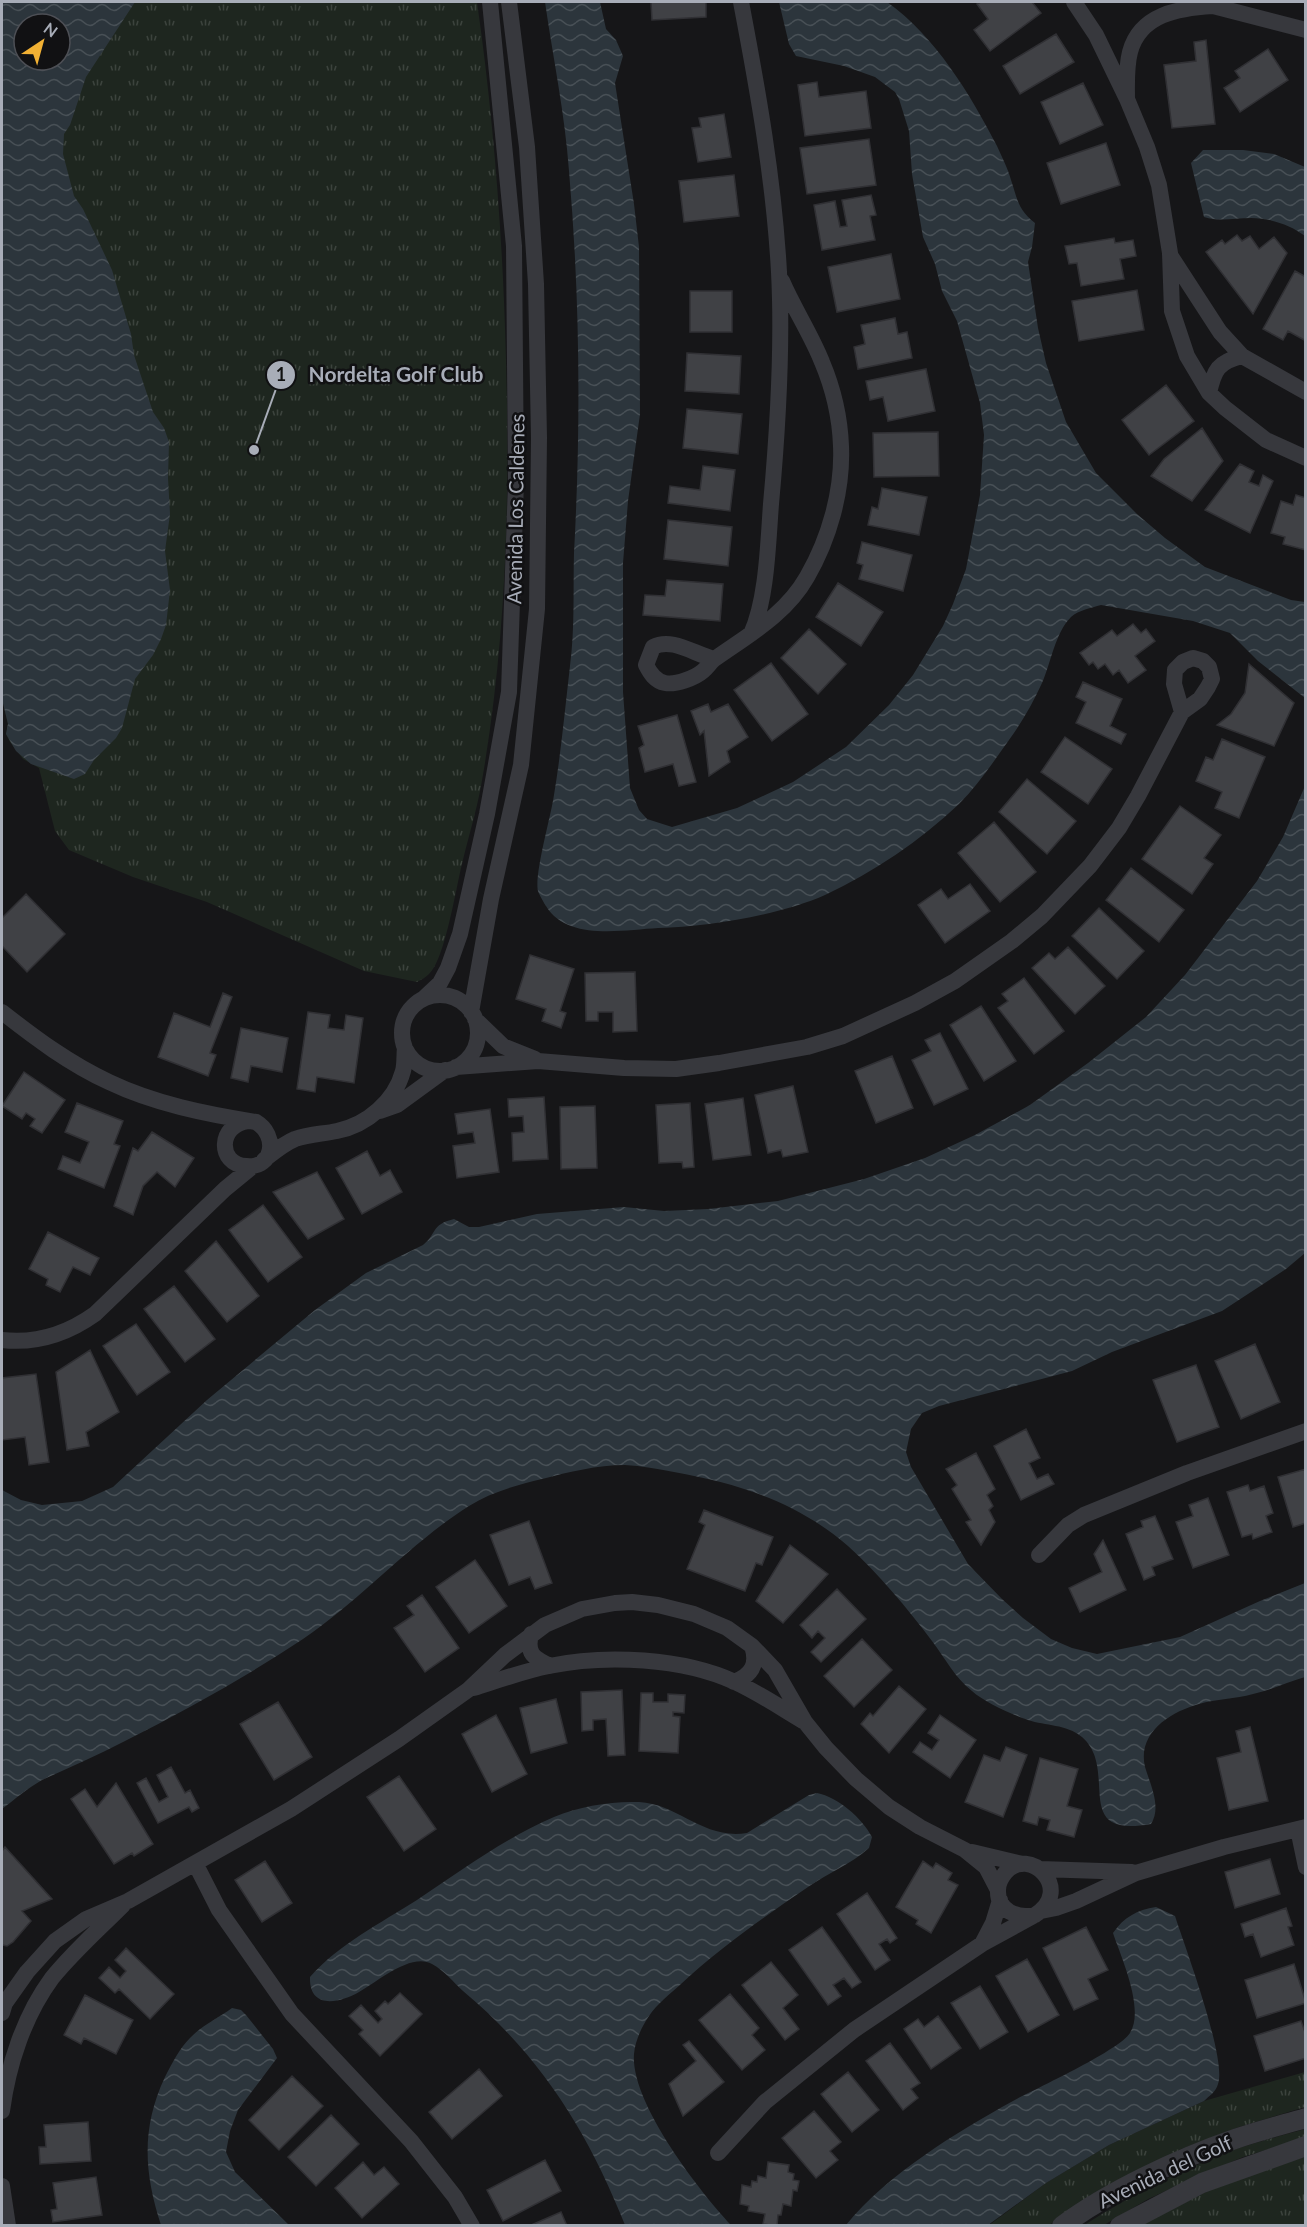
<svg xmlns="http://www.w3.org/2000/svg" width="1307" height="2227" font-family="Lato,sans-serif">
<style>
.grass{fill:url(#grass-tufts);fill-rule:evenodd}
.water{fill:url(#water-waves);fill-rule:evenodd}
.building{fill:#404145;stroke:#303034;stroke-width:1.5}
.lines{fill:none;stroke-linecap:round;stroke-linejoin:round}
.minor{stroke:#37383d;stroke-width:16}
.tertiary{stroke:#37383d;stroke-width:20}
.labels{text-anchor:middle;stroke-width:5;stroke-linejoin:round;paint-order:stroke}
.street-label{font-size:20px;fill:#a8adb8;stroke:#111113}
.leader{fill:none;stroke:#a8adb8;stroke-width:2}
.callout-dot{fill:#a8adb8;stroke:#111113;stroke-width:2}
.mark-label{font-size:18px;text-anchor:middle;font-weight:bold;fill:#111}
.callout-label{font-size:21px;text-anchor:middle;font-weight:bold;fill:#a8adb8;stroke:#111113;stroke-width:5;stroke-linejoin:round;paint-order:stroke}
</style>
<defs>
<pattern id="grass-tufts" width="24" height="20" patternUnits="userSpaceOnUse" patternTransform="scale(1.5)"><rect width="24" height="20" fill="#1e261f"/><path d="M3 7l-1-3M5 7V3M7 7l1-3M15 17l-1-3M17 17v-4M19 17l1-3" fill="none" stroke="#3c433d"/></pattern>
<pattern id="water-waves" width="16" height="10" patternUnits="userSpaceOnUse" patternTransform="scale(1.5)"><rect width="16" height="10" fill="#2c353c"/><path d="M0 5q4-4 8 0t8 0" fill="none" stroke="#485056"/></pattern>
</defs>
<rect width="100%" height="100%" fill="#161618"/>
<!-- grass -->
<path class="grass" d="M2,2H477C494,121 503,241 506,361C510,503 506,646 481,786C476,813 468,838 462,864C456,887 445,960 429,974C426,977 421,980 417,982L364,971L207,902L133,877L69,850L55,831L39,768L23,759L10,742L6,734L8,724L2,699ZM24,24H60V60H24Z
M1305,2072V2107L1239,2127L1181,2149L1081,2204L1049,2225L988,2226L1046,2183L1109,2145L1204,2101Z
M1305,2129V2138L1243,2157L1196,2177L1148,2199L1104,2225L1083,2226C1132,2194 1185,2168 1239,2148C1261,2141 1284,2135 1305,2129Z
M1305,2157V2225L1139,2226L1229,2180Z"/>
<!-- water -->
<path class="water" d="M2,2H135L86,77L70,125L64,134L63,154L74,196L83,209L112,270L131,334L134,355L153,412L164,428L169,442L168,478L170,514L165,551L170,590L166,625L161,639L153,655L135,679L122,728L116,738L94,760L85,774L74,779L31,764L16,751L6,734L8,724L2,699ZM24,24H60V60H24Z
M545,2H600L606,29L616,40L623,56L615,83L634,204L639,247L640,414L628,501L623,563V692L630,788L639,810L647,819L672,827L737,808L793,782L846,747L889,705L913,675L943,626L953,604L966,569L980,495L984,435L980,403L957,321L942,291L935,264L923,237L912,174L909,131L899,99L895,92L875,77L844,66L796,56L789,44L779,2H887C936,37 970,94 997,146C1002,157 1008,169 1011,180C1017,198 1018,210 1035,223L1032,247L1028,262L1038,328L1046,363L1066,422L1096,473L1137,514L1165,538L1205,567L1291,600L1305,602V698L1258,661L1230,633L1193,621L1101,605C1091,608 1079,610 1071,617C1055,633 1051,663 1042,683C1033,703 1022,722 1009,740C994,761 978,785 959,804C920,841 874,872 825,895C780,915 708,927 658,928C622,930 567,941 546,906C545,905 538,892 538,891C534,875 551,816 554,795C561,753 565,709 570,666C575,628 573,591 574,553C581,425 580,298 569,171C565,114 553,58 545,2Z
M1203,150H1243L1274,154L1305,167V236C1291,225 1270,218 1251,218C1234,218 1220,222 1204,217L1191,163Z
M1305,786V1253L1286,1269L1222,1311L1112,1352L1072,1371L939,1406L922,1413L911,1429L906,1452L911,1467L968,1564L1002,1599L1023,1618L1051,1639L1072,1648L1097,1654L1180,1637L1260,1601L1305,1583V1677C1288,1682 1271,1690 1253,1694C1235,1699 1216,1699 1199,1704C1170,1712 1137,1733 1145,1767C1150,1784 1162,1807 1151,1824C1069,1839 1120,1770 1082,1737C1066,1724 1046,1726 1028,1720C1013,1715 984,1702 972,1691C955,1678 945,1658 932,1641C907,1608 879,1574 848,1546C797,1502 740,1484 674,1472C658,1469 642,1466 625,1465C597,1465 569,1472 542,1479C517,1485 491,1492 469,1506C409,1544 362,1599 303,1639C246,1677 186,1710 125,1741C98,1755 70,1767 42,1780C28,1788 15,1799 2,1809V1490L21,1500L42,1505L82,1501L113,1487L207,1400L315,1310L366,1273L423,1245C438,1233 430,1225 454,1219L469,1227H479L537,1214L624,1207L664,1211L708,1209L778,1201L864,1179L925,1158L975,1135L1030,1105L1088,1063L1146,1017L1185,975L1257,881L1283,837Z
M817,1793C838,1797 862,1818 872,1837L869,1848C851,1864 828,1873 808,1887C764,1917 720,1948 681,1984C670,1994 657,2004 649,2016C642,2026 635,2041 634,2054C630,2102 699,2191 731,2225H625C588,2132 541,2056 463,1991C453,1982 445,1971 432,1964C411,1952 377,1982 359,1992C338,2004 309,2009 310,1977C339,1944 381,1923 417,1900C461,1871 505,1838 554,1817C580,1806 611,1801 639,1802C679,1804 703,1840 747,1833L809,1795Z
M1156,1907L1175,1916C1185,1947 1227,2059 1218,2084C1216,2092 1209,2096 1204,2101L1109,2145L1046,2183L988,2225H846C888,2174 955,2133 1013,2101C1035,2089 1120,2050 1130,2033C1145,2009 1121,1957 1113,1933C1124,1917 1137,1910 1156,1907Z
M232,2008L241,2010L246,2015L273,2049L277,2058L238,2110L230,2131L226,2152L235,2172L289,2225H161C144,2173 141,2128 165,2077C172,2063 180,2048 190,2038C202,2025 219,2018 232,2008Z"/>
<!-- building -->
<path class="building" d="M651,2H706V17L652,20Z
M981,2H1032L1041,13L990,51L974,30L988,19L977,4Z
M1056,34L1074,62L1020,94L1003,66Z
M1206,40L1215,124L1172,128L1164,65L1196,61L1194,42Z
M1268,49L1288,80L1240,112L1224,88L1240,78L1235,71Z
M817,82L819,97L866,91L871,128L805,136L798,85Z
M1083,83L1103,125L1060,144L1041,102Z
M724,114L731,157L698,162L692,128L701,127L699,118Z
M869,139L876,185L807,194L800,148Z
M1106,143L1120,185L1061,204L1047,163Z
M734,175L739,216L684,222L679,181Z
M871,195L876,215L870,216L875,240L822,250L814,205L835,201L840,227L847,226L842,200Z
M1237,235L1242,241L1250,236L1259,249L1274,237L1287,253L1253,314L1206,252L1222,240L1225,244Z
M1114,238L1115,243L1133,240L1136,256L1120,259L1124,279L1081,286L1077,263L1069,264L1065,246Z
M891,254L900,299L837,312L828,267Z
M1295,271L1306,277V341L1288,331L1283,340L1263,329Z
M1137,290L1144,330L1079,341L1072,301Z
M690,291H732V332H690Z
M895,318L898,334L907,332L912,358L858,369L854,347L865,344L861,325Z
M687,353L741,356L739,394L685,391Z
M926,369L935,411L888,421L883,397L870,400L866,381Z
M1166,385L1194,421L1149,455L1122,420Z
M687,409L742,414L738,454L683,448Z
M1202,428L1223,461L1192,501L1151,476L1164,459Z
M938,432L939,476L874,477L873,433Z
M1240,464L1254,471L1249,482L1259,486L1263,475L1273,481L1250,533L1205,510Z
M703,466L735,470L730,511L668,503L670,486L700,490Z
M882,488L927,497L919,535L868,525L872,507L878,509Z
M1296,495L1306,498V550L1283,544L1285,537L1271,533L1281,501L1293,505Z
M668,520L732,527L728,566L664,559Z
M862,542L912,555L903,591L859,579L863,565L857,563Z
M667,580L723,584L720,621L643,615L645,595L665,596Z
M838,583L883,612L861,646L816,617Z
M1133,624L1141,633L1146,629L1155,641L1135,656L1146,670L1128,683L1119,670L1113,675L1105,664L1098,669L1093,662L1089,665L1080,653L1112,630L1117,636Z
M809,629L846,664L818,694L781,658Z
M771,663L808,714L772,741L734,690Z
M1249,664L1294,703L1274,746L1217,725L1231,714L1245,693Z
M1083,682L1122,699L1110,726L1126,734L1121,744L1076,723L1086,702L1076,697Z
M708,704L711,712L728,704L748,737L727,751L730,762L709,776L704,731L700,735L691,711Z
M677,715L696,782L679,786L673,764L645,772L639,748L644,745L638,726Z
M1065,737L1112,769L1088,804L1041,772Z
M1222,739L1265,757L1239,818L1215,808L1222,792L1196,781L1206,757L1213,760Z
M1027,779L1076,821L1047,854L999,812Z
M1180,806L1221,835L1204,858L1213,864L1192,894L1142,859Z
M994,822L1036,872L1000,902L958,853Z
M1131,868L1184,910L1159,942L1106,900Z
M970,884L990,911L945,943L918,905L941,889L948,899Z
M26,894L65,934L27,972L2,946V918Z
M1099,908L1144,951L1117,979L1072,936Z
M1068,947L1105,986L1075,1014L1032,968L1049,953L1055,959Z
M530,955L574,969L560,1011L566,1013L561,1028L542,1021L546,1009L516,999Z
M635,972L637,1031L613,1032V1012H598V1021H586L585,973Z
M1024,978L1064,1031L1034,1054L998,1008L1008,1001L1002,994Z
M223,993L232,997L210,1053L216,1055L208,1076L158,1057L174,1013L210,1027Z
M981,1006L1016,1061L984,1081L950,1025Z
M308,1012L330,1015L328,1028L344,1030L346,1015L363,1018L354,1083L317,1077L315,1092L297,1089Z
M241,1028L288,1038L282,1072L251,1066L248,1082L231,1078Z
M940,1033L968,1089L934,1105L912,1060L931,1051L925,1040Z
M892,1056L913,1108L876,1123L855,1071Z
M24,1072L65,1100L42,1133L30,1126L35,1119L26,1113L22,1119L2,1106Z
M793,1086L808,1152L783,1157L781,1150L768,1153L755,1095Z
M544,1097L548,1159L513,1161L512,1133L524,1132L523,1116L509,1117L508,1099Z
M743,1098L751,1155L713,1160L705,1104Z
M77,1103L123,1121L114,1144L120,1146L104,1188L58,1169L63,1156L80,1163L89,1142L65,1132Z
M690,1103L694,1167L683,1168L682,1162L659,1163L656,1105Z
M595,1106L597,1168L561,1169L560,1107Z
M490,1109L499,1172L457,1178L453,1146L475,1143L473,1132L458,1134L455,1114Z
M152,1132L194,1158L175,1187L157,1172L143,1186L133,1215L114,1206L133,1148L138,1151Z
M367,1151L380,1176L390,1170L402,1192L362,1214L336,1168Z
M317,1172L344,1219L308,1239L273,1192Z
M263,1205L302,1257L268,1282L229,1230Z
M48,1232L99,1258L90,1275L73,1267L60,1292L46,1285L48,1279L29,1269Z
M216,1241L259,1296L227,1322L185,1271Z
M174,1286L215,1339L185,1362L144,1309Z
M136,1324L170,1372L137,1395L103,1346Z
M1255,1344L1280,1402L1241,1419L1215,1361Z
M90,1350L119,1412L86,1432L89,1446L67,1450L56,1372Z
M1196,1365L1219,1427L1177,1442L1153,1380Z
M36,1374L49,1462L29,1465L25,1437L2,1440V1378Z
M1026,1429L1040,1458L1029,1463L1037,1479L1048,1474L1054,1484L1021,1500L994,1446Z
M976,1453L995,1489L987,1495L993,1506L989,1510L995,1522L981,1545L966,1522L971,1520L952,1489L957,1485L946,1469Z
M1306,1469V1523L1293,1527L1278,1477Z
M1248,1485L1250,1491L1264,1486L1273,1513L1266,1516L1272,1532L1253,1539L1252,1534L1242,1537L1227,1492Z
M1208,1498L1229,1555L1193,1568L1176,1522L1193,1516L1189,1505Z
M704,1510L773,1537L762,1565L756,1563L745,1591L687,1569L705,1525L699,1522Z
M1155,1516L1173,1559L1152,1567L1155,1575L1144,1580L1126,1534L1143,1527L1141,1521Z
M529,1521L552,1583L535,1589L530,1577L509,1585L490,1535Z
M1103,1540L1126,1590L1080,1612L1069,1588L1102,1572L1094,1554Z
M790,1545L828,1574L783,1623L756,1601Z
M475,1560L507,1606L469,1633L436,1587Z
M837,1589L866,1619L821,1662L811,1652L825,1638L818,1631L812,1638L800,1625Z
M422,1595L459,1648L425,1672L394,1628L414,1615L407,1606Z
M862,1639L892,1670L854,1707L824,1676Z
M899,1686L926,1709L889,1753L861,1724L870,1713L873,1716Z
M622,1690L625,1755L608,1756L606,1719L593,1720V1730L582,1731L581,1692Z
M641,1693H653V1702H668V1694L685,1695L684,1713L673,1712V1716L680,1717L678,1753L639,1751Z
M556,1699L567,1743L531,1753L520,1708Z
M278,1702L312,1757L274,1780L240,1724Z
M496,1715L527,1774L492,1792L462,1734Z
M940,1715L976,1740L950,1778L913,1752L920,1742L932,1750L939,1740L928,1733Z
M1250,1727L1268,1801L1229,1810L1217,1758L1241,1752L1236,1731Z
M1006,1747L1027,1755L1003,1817L965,1802L984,1755L1000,1761Z
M1040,1758L1078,1769L1067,1806L1082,1810L1074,1837L1047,1830L1050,1820L1039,1817L1037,1825L1023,1821Z
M171,1767L185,1793L190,1790L199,1808L192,1812L189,1807L158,1823L137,1783L146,1778L159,1802L168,1797L157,1775Z
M399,1776L436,1829L404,1851L367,1797Z
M116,1783L153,1844L134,1856L132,1853L114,1864L71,1799L85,1789L97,1807Z
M5,1847L52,1899L22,1911L31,1921L13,1942L7,1946L2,1945V1851Z
M1270,1859L1280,1894L1235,1908L1225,1872Z
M265,1861L292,1903L262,1922L235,1880Z
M923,1861L933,1868L936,1863L952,1873L948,1880L958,1885L931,1933L916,1924L918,1920L896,1907Z
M867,1893L897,1938L890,1943L887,1939L879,1944L890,1960L875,1970L837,1914Z
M1286,1908L1292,1926L1288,1927L1294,1945L1261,1957L1253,1934L1245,1937L1241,1924Z
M822,1927L861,1982L852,1988L844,1978L833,1985L841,1996L828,2005L789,1950Z
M1086,1927L1108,1970L1088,1979L1098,1999L1074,2010L1043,1948Z
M126,1948L174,1994L150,2019L119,1989L115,1993L99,1978L109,1967L120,1978L126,1971L115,1960Z
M1027,1959L1059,2015L1028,2032L996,1976Z
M771,1962L798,1995L783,2008L799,2029L785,2040L742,1985Z
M1294,1964L1306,2003L1257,2018L1245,1980Z
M980,1986L1008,2032L980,2049L951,2003Z
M400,1993L422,2014L380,2056L359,2034L363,2030L349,2016L361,2005L378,2023L382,2019L375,2011L385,2001L388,2004Z
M730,1994L759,2028L752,2035L765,2050L742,2070L699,2020Z
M85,1995L133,2020L116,2054L84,2038L81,2044L64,2035Z
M938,2016L961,2048L931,2069L904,2029L918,2019L924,2027Z
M1301,2021L1306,2035V2058L1265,2071L1254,2036Z
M689,2041L724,2082L683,2116L669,2084L696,2061L683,2045Z
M890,2043L920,2083L911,2089L918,2098L903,2110L866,2061Z
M479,2069L502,2096L452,2139L429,2112Z
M848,2072L879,2110L852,2132L821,2094Z
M292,2076L323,2106L279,2150L249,2120Z
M814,2111L841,2142L830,2151L838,2160L816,2178L782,2138Z
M331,2115L359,2144L316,2186L288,2157Z
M88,2122L91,2161L40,2164L39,2147H46L44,2125Z
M545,2160L561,2191L503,2221L487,2190Z
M363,2162L374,2175L384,2167L399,2184L362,2218L335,2188Z
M768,2162L789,2165L788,2172L794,2174L793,2180L799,2181L797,2191L793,2190L791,2206L783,2204L781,2215H778L777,2226L763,2224L765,2214L748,2211L749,2206L740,2204L742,2185L751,2187L752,2181L757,2182L758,2176L766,2178Z
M96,2177L102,2215L53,2222L51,2210L57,2209L53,2183Z
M561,2212L567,2226H529Z"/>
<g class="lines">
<!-- minor -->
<path class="minor" d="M741,2C758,91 774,181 779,272C783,349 778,427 771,504C768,543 767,599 751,634
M1074,2L1096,35L1127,99C1127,84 1126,67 1130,52C1140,14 1179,8 1213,6L1202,2
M1213,6L1306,30
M1127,99L1147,147L1159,185L1170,253L1172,311L1187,356L1209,393L1225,408L1266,440L1306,458
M1170,255L1220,332L1242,356L1306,392
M1209,393C1214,370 1218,362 1242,356
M714,659C694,654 672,637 653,647L646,665C650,673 655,681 665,683C676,685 695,678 703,671C708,667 711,661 716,658C750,634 786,614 807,577C829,539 843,491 841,446C840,419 833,388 822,362C811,334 794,309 782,281
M402 1033a38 38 0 1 1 76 0a38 38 0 1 1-76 0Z
M423,999L440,983L448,968L460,934L487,814L509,692L516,481L514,246L490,2
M2,1012C35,1038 70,1064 109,1082C155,1104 206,1114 256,1122C278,1135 274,1169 246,1166C217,1164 218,1125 248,1121
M471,1012L491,899L521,765L537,609L539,438L536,284L527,147L509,2
M475,1019L503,1046L535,1059
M456,1067L538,1061L624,1068L676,1069L719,1063L807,1047L843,1036L915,1003L955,981L1012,941L1042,916L1090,866L1119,828L1138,796L1182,712L1200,699L1208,687L1212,679L1209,667L1203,661L1193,658L1183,662L1175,670L1174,684L1182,712
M380,1111L397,1105L445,1070
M264,1160C274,1152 283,1144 295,1139C309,1134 323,1134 337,1131C367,1125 395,1101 403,1071C405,1064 404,1055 405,1048
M2,1340C37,1344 67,1334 95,1314L225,1189L253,1166
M1039,1555L1068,1525L1084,1515L1187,1473L1306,1431
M531,1634C526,1654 534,1658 550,1666
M734,1682C752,1675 758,1664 752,1646
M474,1688C499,1680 524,1671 549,1666C606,1654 683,1658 735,1682C759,1693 781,1708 803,1721
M1298,1829L1306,1867
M972,1852L1022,1864
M195,1863L219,1910L292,2014L411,2141L455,2197L472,2226
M1040,1869L1132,1872
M1041,1911L1056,1908L1076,1901L1136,1873L1224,1847L1306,1827
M982,1944L993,1923L1000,1900
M2,2013L5,2003L27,1972L55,1941L86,1919L128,1901L291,1809L399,1739L468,1690L505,1655L545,1625L582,1609L615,1603L632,1602L658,1605L694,1614L727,1628L752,1646L775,1670L805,1722L826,1748L856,1779L889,1807L920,1827L965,1850L986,1867L998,1890
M2,2111C8,2065 24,2016 52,1978C73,1952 99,1929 123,1905
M718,2153L765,2102L854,2030L982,1944L1035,1915C1075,1890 1029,1844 1005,1873C1001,1878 998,1884 998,1890C997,1911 1018,1919 1035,1915
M2,2186L8,2226"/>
<!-- tertiary -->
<path class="tertiary" d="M1062,2226C1109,2191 1180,2158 1235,2139C1258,2131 1282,2125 1306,2118
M1120,2226L1202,2183L1306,2146"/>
</g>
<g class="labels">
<!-- street labels -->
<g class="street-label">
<text transform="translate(516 509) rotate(-89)" y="7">Avenida Los Caldenes</text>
<text transform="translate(1165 2172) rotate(-25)" y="7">Avenida del Golf</text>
</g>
</g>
<!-- callouts -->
<path class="leader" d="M254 450L281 375"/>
<g class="callout-dot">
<circle cx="254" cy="450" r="6"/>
<circle cx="281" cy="375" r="15"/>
</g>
<g class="mark-label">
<text x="281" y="381">1</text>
</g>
<g class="callout-label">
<text x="396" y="382">Nordelta Golf Club</text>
</g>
<!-- border -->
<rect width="1307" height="2227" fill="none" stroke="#a8adb8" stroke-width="6"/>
<!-- north arrow -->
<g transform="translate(42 42) rotate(36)"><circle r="28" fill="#111113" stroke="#4d4f55" stroke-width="1.5"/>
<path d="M0-4.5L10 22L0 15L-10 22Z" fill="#f2b134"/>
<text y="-9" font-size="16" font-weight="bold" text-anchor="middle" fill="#a8adb8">N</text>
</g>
</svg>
